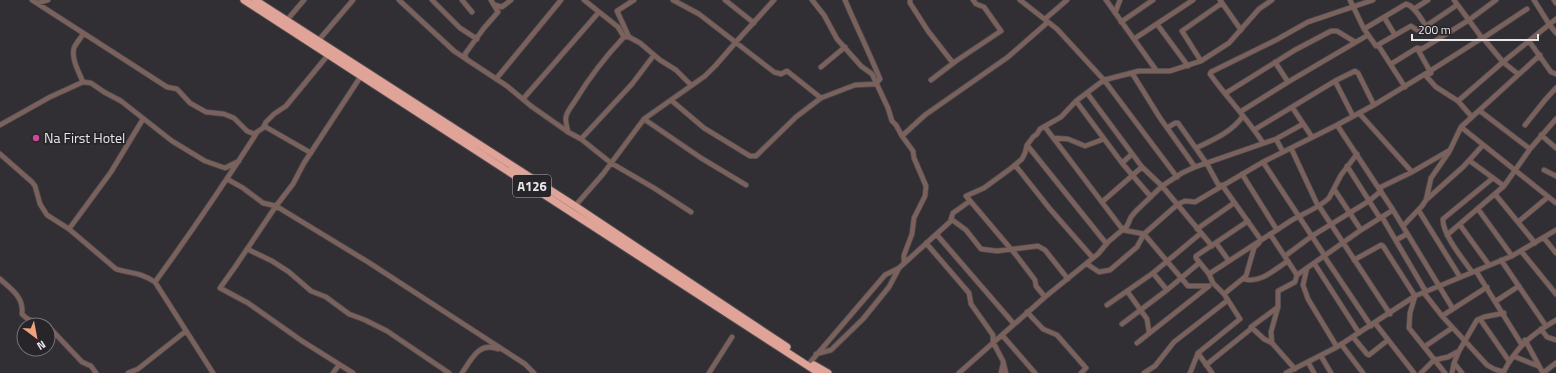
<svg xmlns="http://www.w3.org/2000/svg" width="1556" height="373" font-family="'Titillium Web',sans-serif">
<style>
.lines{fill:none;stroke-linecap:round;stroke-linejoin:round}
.minor-casing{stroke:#4e4c51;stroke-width:6}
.highway-casing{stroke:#4e4c51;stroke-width:9}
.minor{stroke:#7a615c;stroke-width:4.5}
.highway{stroke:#e0a397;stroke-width:7}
.hotel-dot{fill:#d1479c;stroke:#27252a;stroke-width:1.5}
.labels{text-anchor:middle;stroke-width:3.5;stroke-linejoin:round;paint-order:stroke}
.shield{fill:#27252a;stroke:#aeadb0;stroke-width:1}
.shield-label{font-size:13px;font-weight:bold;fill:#e8e7ea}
.poi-label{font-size:14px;fill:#e8e7ea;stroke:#27252a;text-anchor:start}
</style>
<rect width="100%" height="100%" fill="#312f34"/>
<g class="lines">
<!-- minor casing -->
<g class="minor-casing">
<path id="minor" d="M32,0L167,87L177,89L190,103L206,112L224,114L234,118L247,131L254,134L263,128L266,122L274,114L286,106L328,55
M399,0L454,51L466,59
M432,0L460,28L477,39
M462,0L472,12
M491,0L498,12L484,28L465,54L466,59L507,86L531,106L568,132L581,139L611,163L654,188L691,212
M584,0L618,27L624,37
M634,0L617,11L629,37L640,43L660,60L676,70L691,85
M673,0L699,14L774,72L781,74L787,71L821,98
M725,0L754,23
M812,0L824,15L837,39L861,66L872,74L888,108L892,121L896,125L902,136
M910,0V3L928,31L953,63
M1020,0L1057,29L1104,80L1177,177
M1106,0L1156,70
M1220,0L1241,30
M1350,0L1364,29L1376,46L1411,26L1417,30L1426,26L1457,5
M1454,0L1482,38H1483L1503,62L1518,74
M1534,0L1549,24L1556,33
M1554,0L1556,3
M38,3L48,0
M495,5L502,7L511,0
M1414,9L1428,0
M1115,13L1120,0
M1384,17L1395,35
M1045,19L1067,0
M287,20L304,0
M1121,22L1153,0
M1157,24L1188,66
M1364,29L1406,4C1415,6 1421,19 1426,26
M1483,38L1527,9
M1134,39L1193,0
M318,41L353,0
M1529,41L1551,72L1556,74
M1378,45L1405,87
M1417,48L1431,73L1426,76L1436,87L1458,101L1472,117
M1201,61L1182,31L1222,3
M1275,62L1288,82
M1391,64L1417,48L1422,49L1469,20L1496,0
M821,67L845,47
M1132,73L1160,118L1195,167
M361,76L304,163L293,184L276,206L368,262L525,364L534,373
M496,79L561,0
M931,80L956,61L1001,31L984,7L976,4L973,0
M1335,81L1353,116
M83,82C79,72 71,59 74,48C76,43 81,38 83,34
M1087,93L1142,167L1162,186L1212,246
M1226,93L1295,50L1331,31H1337L1355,42
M523,99L599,12
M671,100L704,128L750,156H756L796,117L821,98L855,85L876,84L880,79C869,52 856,26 845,0
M1076,101L1122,163L1151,197
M1458,101L1503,62L1556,19
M1292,107L1312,137
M1480,111L1530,149
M1240,112L1288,82L1368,35
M1359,113L1412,172
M644,119L701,158L746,185
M0,125L50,97L83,82L91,83L104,92L121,101L172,141L205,161L225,168L239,161
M1337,125L1393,210L1453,309
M1525,125L1545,100L1556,88
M264,126L311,153
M1045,127L1123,230L1144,234L1188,286H1209
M1461,127L1556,203
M1167,128L1175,123H1178L1207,164L1219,186
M1254,130L1335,81L1355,71L1358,73L1374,105
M568,132C567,127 565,121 566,117C567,111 572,106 575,101C589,78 605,57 624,37H629
M1541,135L1556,148
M1054,138L1068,139L1085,146L1104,139
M581,139L632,84L654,55
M1276,139L1283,152
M1263,143C1247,118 1227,98 1210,74L1211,72L1276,40L1308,22L1373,0
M1027,145L1105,242H1108
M1196,148C1213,140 1232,132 1243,116
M1291,148L1318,206
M0,154L32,182L35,186L40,204L47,215L69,229L116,269C132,274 140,272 155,282L213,373
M1470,161L1504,186
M1263,162L1325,256
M1122,163L1132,154
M1015,165L1050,209L1093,258
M1347,166L1380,218
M1544,170L1556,176
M1242,174L1277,230
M227,179L243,188L263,203L276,206L235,267L220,288L248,303L302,341L353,373
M1222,185L1261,240
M1379,188L1412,172L1450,150L1461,127L1540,55
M1334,189L1361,230
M1495,194L1535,243
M1426,200L1463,167L1483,145
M970,201L953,213L951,219L966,230L981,249L997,251L1038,246L1045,250L1068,279
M1102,202L1142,167
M575,206L603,174L644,119L705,76L716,65L736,42L774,0
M1319,206L1390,314
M1478,209L1512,256
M1419,211L1460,277
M1382,217L1426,292
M1518,222L1548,197
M1460,225L1489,265
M1403,226L1422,206L1426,200L1431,178L1449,152
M69,229L111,172L143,119
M1197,229L1234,203
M1270,234L1297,275
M937,235L1014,324
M1447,235L1504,186L1530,149L1556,119
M1544,238L1556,253
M1396,240L1407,234
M926,243L969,293L971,304L993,335V342L1003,361L1006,373
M1216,243L1229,261
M247,249L272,261L289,272L311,291L326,297L349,314L365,320L387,331L449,373
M1521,251L1556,294
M1285,256L1312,236L1369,201L1381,191
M1324,256L1371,326
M1354,260L1381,245L1383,246L1415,296L1410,313L1409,328L1445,373
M1501,260L1546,326
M904,263V255L912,234L914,218L925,196L926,186L914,158L913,151L902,136L925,115L1008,57L1048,22
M1314,263L1359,333
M1087,264L1099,272L1110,270L1137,247L1144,234L1178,204L1185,201L1195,202L1263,162L1337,125L1374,105L1430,71L1482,38
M1307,268L1303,285L1308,299L1337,347
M1476,271L1522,345
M1472,272C1463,259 1442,234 1443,219L1493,178
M1153,273L1167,290
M1209,274C1237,256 1264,238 1292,220C1304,213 1319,208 1329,198L1341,175L1357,154
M0,279C11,289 24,297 22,314C32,325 38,318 47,325
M1244,279C1260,284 1275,269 1288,261
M155,282C190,234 224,184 256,134
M1127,291L1147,319L1149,332
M1424,293L1442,316L1487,365L1494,369L1504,372
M1224,294L1246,276L1254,248L1259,243
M1045,297L1036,286L1035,280L1016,255L966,196L984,188L1010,169L1022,159L1025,153L1027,145L1033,137L1037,134L1040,129L1061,117L1076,101L1104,80L1139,71H1170L1201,61L1229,43L1259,9L1272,0
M1496,301L1519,286
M1107,305L1153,273L1201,233
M1278,307L1251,327L1264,339L1272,343L1295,369
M1027,312L1043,329L1057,335L1086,368L1081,373
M1442,316L1487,287
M1480,319L1509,361
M1375,323L1414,373
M1122,324L1167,290L1199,263
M48,326L82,362L91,366L96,373
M1541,329L1547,337L1556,340
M1002,335L1035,373
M1353,337L1367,354L1369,355L1388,340
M1525,340L1543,373
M1137,343L1209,286
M1272,343L1271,332L1278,307V291L1295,282L1297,275L1361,230L1393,210
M1341,344L1363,373
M1424,347L1452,328
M1198,353L1212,373
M816,354L831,350L863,319L889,287L899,268
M1321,356L1331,373
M1513,356L1538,366
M1308,362L1314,373
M1454,363L1462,373
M1206,365L1252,328
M807,366L885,275L899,268L952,220
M128,373L138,369L186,331
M333,373L339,365
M462,373C471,360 479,341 498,349
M709,373L732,337
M959,373L1045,297L1098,254L1108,242L1127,226L1131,217L1136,211L1162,186L1182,173L1195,167L1276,139L1303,124
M1001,373L1003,364
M1144,373L1155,366L1174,342L1228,300
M1190,373L1198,353L1240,319L1224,294L1213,283L1209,274L1196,258V256L1248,221
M1286,373L1337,347L1415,296L1512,256L1556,230
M1421,373L1434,360L1448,357L1459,351L1477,320L1484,317L1504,313
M1452,373L1454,363L1459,351
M1503,373C1517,346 1531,335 1556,320
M1543,373L1556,363"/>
</g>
<!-- highway casing -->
<g class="highway-casing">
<path id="highway" d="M244,0L819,373
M255,0L575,206L787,347
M814,365L828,373"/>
</g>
<!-- minor -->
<use href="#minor" class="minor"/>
<!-- highway -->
<use href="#highway" class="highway"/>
</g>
<!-- markers -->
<circle class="hotel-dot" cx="36" cy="138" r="4"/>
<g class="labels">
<!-- shield labels -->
<rect class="shield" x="513" y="175" width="38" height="22" rx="3"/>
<g class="shield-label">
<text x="532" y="191">A126</text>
</g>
<!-- poi labels -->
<g class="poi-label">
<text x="44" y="143">Na First Hotel</text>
</g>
</g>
<!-- north arrow -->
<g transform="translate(36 337) rotate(148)"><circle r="19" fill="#27252a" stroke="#747377"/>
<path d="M0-3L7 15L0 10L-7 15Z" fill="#f1a17d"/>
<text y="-6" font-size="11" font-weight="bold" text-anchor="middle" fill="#e8e7ea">N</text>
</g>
<!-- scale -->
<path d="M1412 34v6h126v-6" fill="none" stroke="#e8e7ea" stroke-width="2"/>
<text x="1418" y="34" font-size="12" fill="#e8e7ea" stroke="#27252a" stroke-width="3" paint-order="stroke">200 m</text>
</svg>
